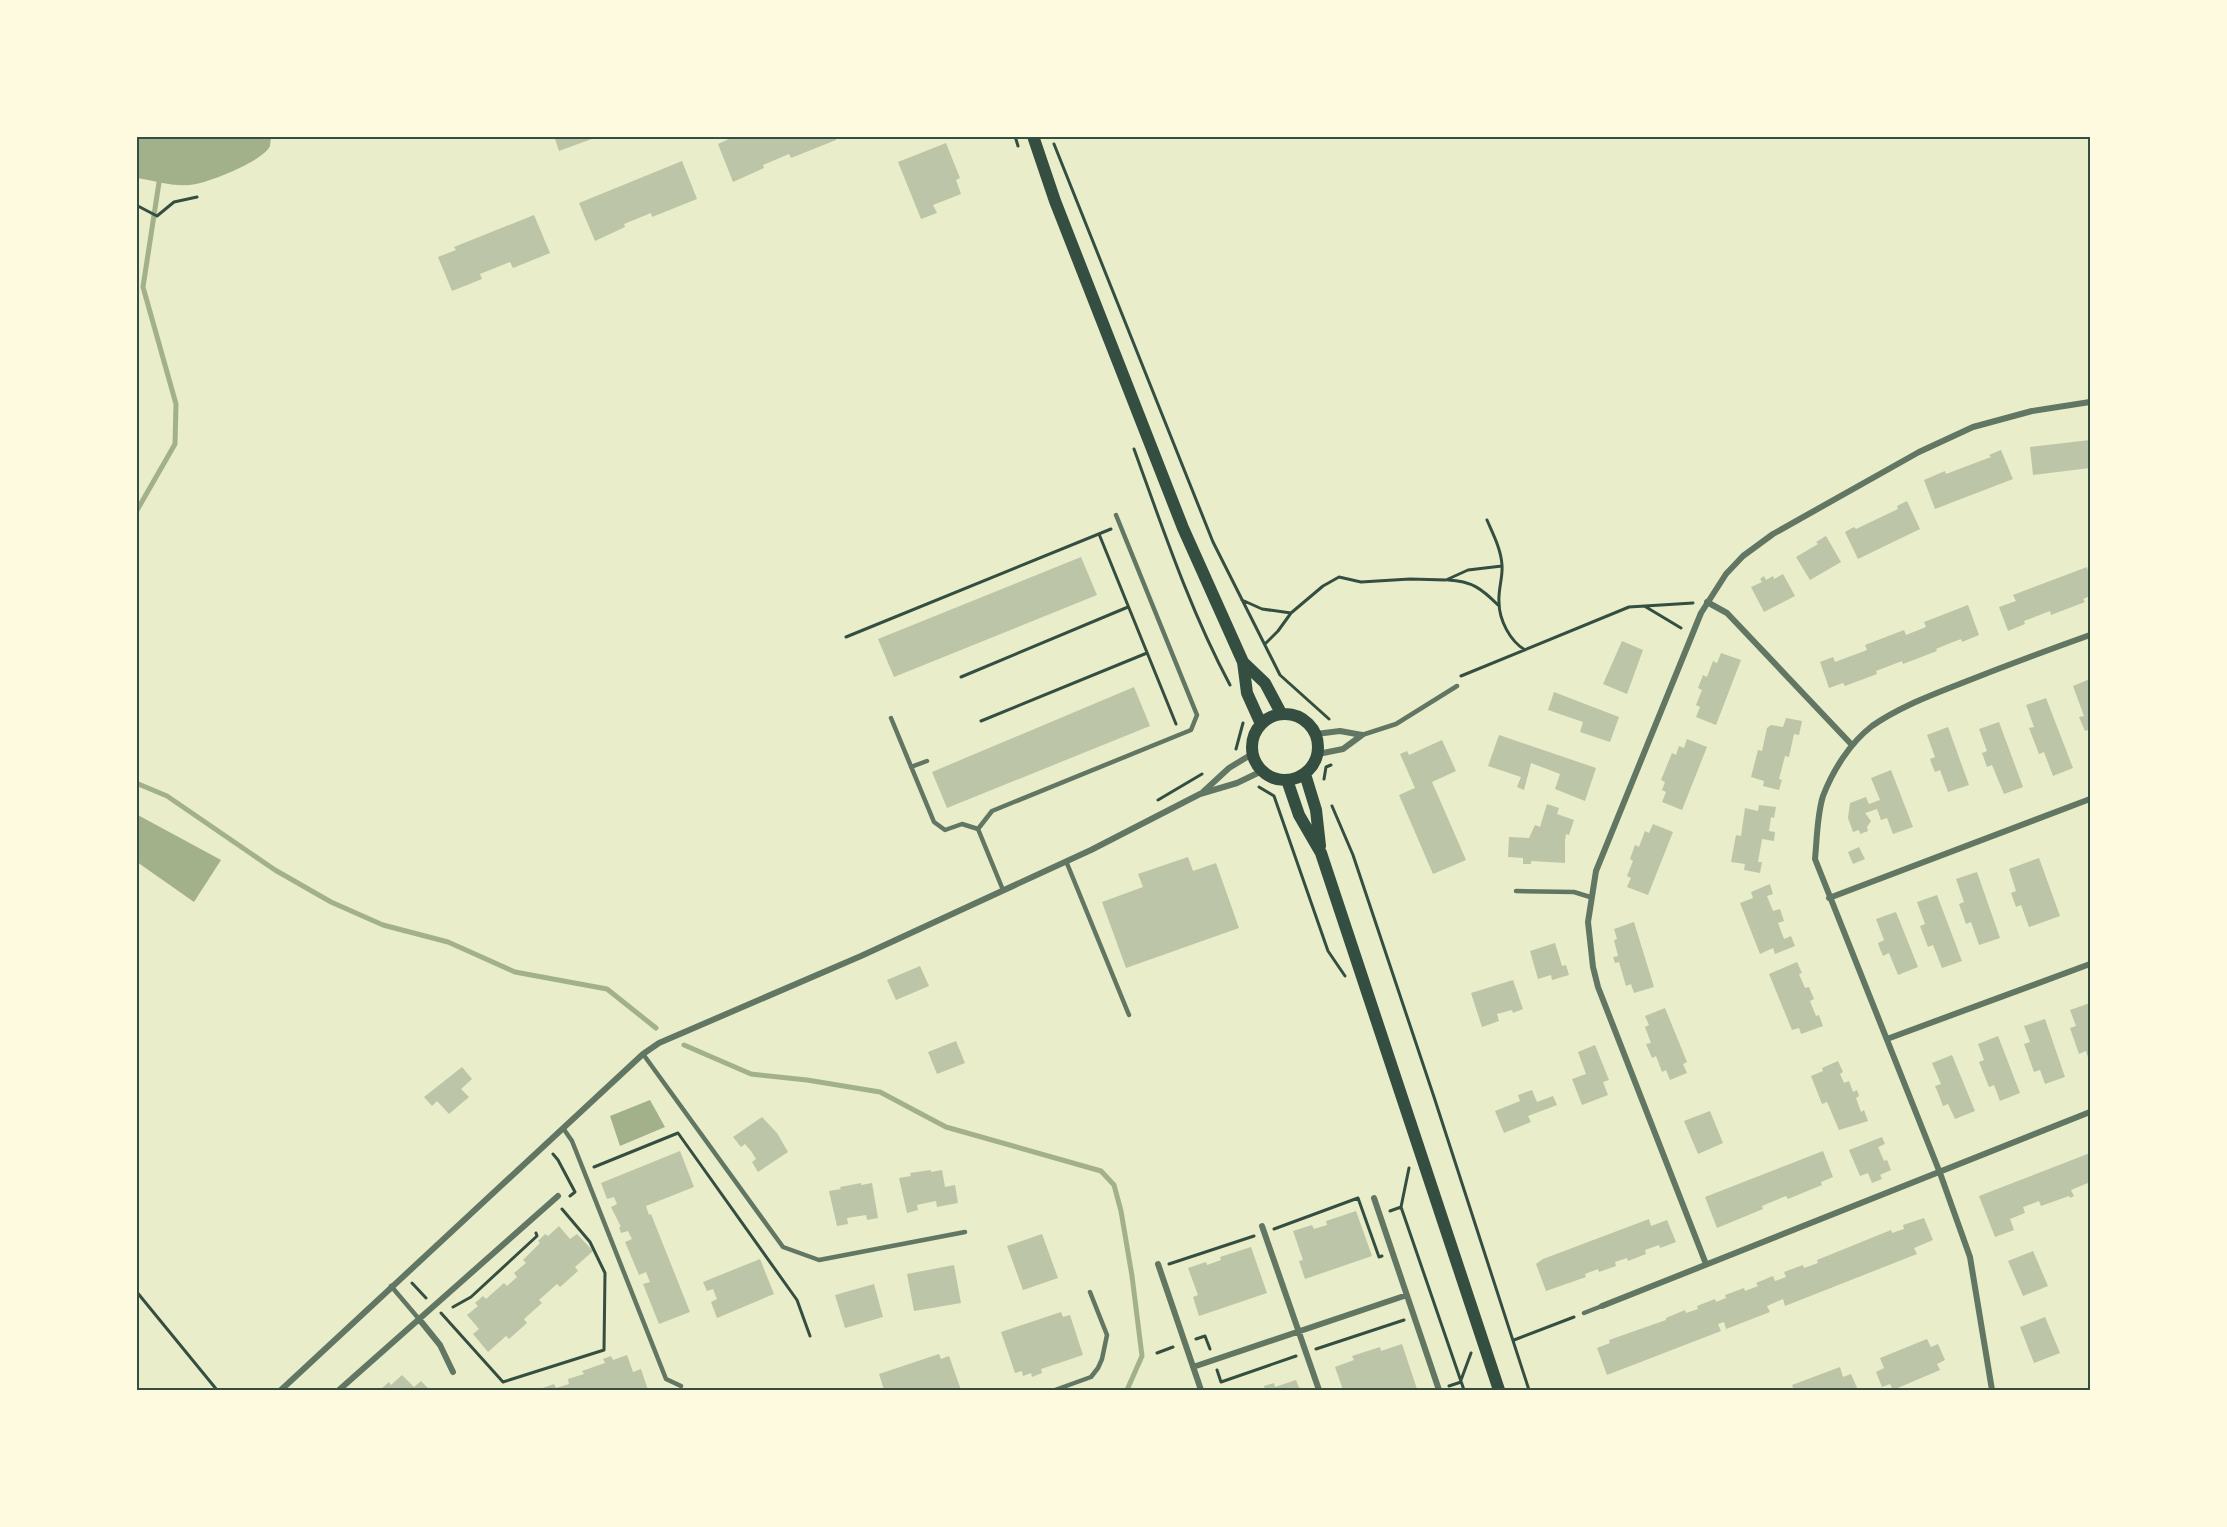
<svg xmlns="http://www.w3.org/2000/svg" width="2227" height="1527" font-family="'Fira Sans',sans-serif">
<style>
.water{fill:#a3b18a}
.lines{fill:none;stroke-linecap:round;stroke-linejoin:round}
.stream{stroke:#a3b18a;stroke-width:5}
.building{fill:#bcc5a7}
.path{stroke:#344e41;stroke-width:3}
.service{stroke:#617663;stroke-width:4.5}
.minor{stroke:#617663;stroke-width:6}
.secondary{stroke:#344e41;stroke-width:12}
.neatline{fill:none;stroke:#344e41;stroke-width:2}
</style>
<rect width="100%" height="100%" fill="#e9edc9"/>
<!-- water -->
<path class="water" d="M137,136H271V137C271,138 270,145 270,146C263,161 212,181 196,184C176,188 156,181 137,178Z
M136,814L221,860L194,902L137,862Z
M650,1100L665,1127L620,1146L610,1116Z"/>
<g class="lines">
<!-- stream -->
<path class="stream" d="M136,512L175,444L176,404L143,287L160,176
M136,783L167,796L275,870L331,902L383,925L448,942L515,972L607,989L656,1028
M684,1045L751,1074L807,1080L880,1092L946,1127L1101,1171L1114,1185L1121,1211L1132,1276L1142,1356L1127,1390"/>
</g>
<!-- building -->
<path class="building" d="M554,136H597V137L559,151Z
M735,136H835L836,140L791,158L789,154L763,165L764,168L733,182L718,144Z
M946,143L960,178L956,180L961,194L933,205L937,213L921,219L898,162Z
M682,161L697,199L652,217L651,213L624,224L625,227L595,241L579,203Z
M534,215L550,253L513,268L510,262L480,274L482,279L452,291L438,257L456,250L454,247Z
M2090,440V468L2033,475L2030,447Z
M2001,450L2013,479L1935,509L1924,480L1945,471L1946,474L1991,457L1989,455Z
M1907,501L1920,529L1858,559L1845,532L1854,527L1856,529L1898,509L1897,506Z
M1826,536L1841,562L1810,580L1796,557L1818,544L1816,542Z
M1081,557L1097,595L894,677L878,639Z
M2087,567L2090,578V596L2083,599L2085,602L2051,615L2050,611L2024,621L2025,624L2008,631L1999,607L2016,601L2013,595Z
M1783,574L1795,596L1764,612L1751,587L1762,582L1760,579L1764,576L1766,580L1773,576L1774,579Z
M1968,605L1979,635L1962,642L1961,639L1948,644L1936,649L1937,651L1903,664L1902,661L1876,671L1877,674L1845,686L1843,683L1829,688L1820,662L1833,657L1835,662L1867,650L1865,645L1904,630L1906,635L1926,627L1924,622Z
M1622,641L1643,650L1627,694L1603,684Z
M1721,653L1741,660L1716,725L1696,717L1700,707L1696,705L1702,690L1698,688L1703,675L1707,677L1713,661L1717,663Z
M2090,679V729L2085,731L2079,717L2084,716L2073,686Z
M1134,687L1150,726L947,808L932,772Z
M1554,692L1619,717L1610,742L1580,732L1583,722L1548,710Z
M2046,698L2073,768L2053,776L2044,752L2039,754L2029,728L2034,727L2026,705Z
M1786,718L1802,721L1799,735L1794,734L1789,757L1785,756L1779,779L1782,780L1779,790L1763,786L1764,781L1751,777L1758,750L1762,751L1767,728L1771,725L1783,727Z
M1999,722L2023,787L2004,794L1992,765L1987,767L1982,753L1987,751L1979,729Z
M1948,727L1969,785L1948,792L1940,770L1935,772L1932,765L1930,759L1935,757L1927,735Z
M1499,735L1596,768L1585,801L1555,789L1560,774L1531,763L1524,790L1517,787L1521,777L1488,766Z
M1687,739L1707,747L1682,810L1662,802L1666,792L1662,790L1665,782L1661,780L1672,753L1676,755L1679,746L1684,748Z
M1442,740L1456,771L1432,782L1466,860L1433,874L1399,795L1415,788L1400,754L1407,751L1409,755Z
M1891,770L1913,827L1893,834L1887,818L1881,820L1877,809L1865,813L1871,821L1867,827L1868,831L1860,834L1859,830L1853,832L1848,818L1850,803L1866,797L1869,804L1880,800L1871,778Z
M1547,804L1559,808L1557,814L1574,820L1569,835L1566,834L1565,840V863L1531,861V864H1523V858L1508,857L1509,837L1529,838L1535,825L1540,827Z
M1759,805L1776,807L1774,818L1771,817L1769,831L1775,832L1774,841L1762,839L1758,862H1762L1760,873L1744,870L1745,864L1731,862L1736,835L1741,836L1745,808L1758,811Z
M1653,824L1673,832L1648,895L1627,887L1631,878L1627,876L1633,861L1630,859L1635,845L1639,847L1645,831L1649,833Z
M1859,847L1865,859L1853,864L1848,852Z
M1188,857L1193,871L1216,863L1239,928L1126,968L1102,902L1143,887L1138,874Z
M2039,858L2060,916L2029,927L2021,905L2016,907L2011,893L2016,891L2009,869Z
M1977,872L2000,938L1979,945L1971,922L1966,924L1959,904L1964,902L1956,879Z
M1770,884L1773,894L1767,896L1773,911L1780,909L1784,921L1778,923L1784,939L1791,936L1795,946L1775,954L1773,948L1760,954L1740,903L1753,898L1751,892Z
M1937,895L1962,961L1942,968L1933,945L1928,947L1920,926L1925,924L1917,902Z
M1896,912L1918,967L1898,975L1889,953L1883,956L1880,949L1878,943L1884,940L1876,919Z
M1634,922L1654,987L1634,993L1631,984L1626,986L1619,962L1615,963L1613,957L1618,956L1614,940L1617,939L1614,929Z
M1555,943L1562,966L1566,965L1569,975L1552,980L1551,975L1538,979L1530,951Z
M1797,962L1802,973L1799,974L1805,988L1809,987L1814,999L1810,1001L1816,1016L1819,1015L1823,1026L1801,1034L1799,1028L1792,1030L1769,974Z
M920,966L929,986L896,1000L887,980Z
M1513,980L1523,1009L1513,1013L1512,1010L1497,1014L1499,1021L1482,1027L1471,993Z
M2090,1003V1064L2086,1051L2079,1054L2070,1028L2076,1026L2070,1010Z
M1665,1008L1687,1062L1683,1064L1687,1073L1670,1080L1666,1070L1662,1072L1656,1056L1652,1058L1646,1044L1651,1043L1645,1027L1649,1025L1645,1016Z
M2045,1019L2065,1077L2045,1084L2040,1070L2034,1072L2024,1044L2030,1042L2024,1026Z
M1998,1036L2020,1093L2000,1101L1994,1085L1989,1087L1979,1062L1984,1060L1978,1044Z
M956,1041L965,1063L937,1074L928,1052Z
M1595,1045L1609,1080L1603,1082L1608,1095L1582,1105L1572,1079L1586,1074L1578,1052Z
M1952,1055L1975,1111L1955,1119L1948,1104L1943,1106L1938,1093L1935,1086L1941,1084L1932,1063Z
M1838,1061L1843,1072L1840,1074L1844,1083L1849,1081L1853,1092L1857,1090L1859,1096L1856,1098L1861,1112L1864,1110L1868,1121L1839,1130L1827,1102L1822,1104L1811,1076L1823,1071L1822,1068Z
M462,1067L472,1079L461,1089L469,1097L449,1114L437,1101L432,1106L424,1097Z
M1532,1090L1537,1102L1553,1096L1557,1105L1528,1116L1531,1122L1504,1133L1495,1111L1520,1101L1518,1095Z
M1710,1111L1723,1143L1698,1154L1684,1121Z
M762,1117L777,1133L788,1152L758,1172L752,1162L756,1159L751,1151L745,1144L741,1147L733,1137Z
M1882,1137L1885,1144L1878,1147L1884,1161L1887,1160L1891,1170L1880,1175L1882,1179L1872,1183L1868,1173L1860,1176L1849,1150Z
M680,1151L694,1187L646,1206L649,1215L651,1214L690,1312L659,1324L643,1284L650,1282L646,1272L639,1275L625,1242L632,1239L628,1231L621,1233L619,1227H621L611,1207L617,1204L614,1197L607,1199L601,1183Z
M1823,1151L1833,1177L1821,1182L1822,1185L1788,1199L1786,1196L1762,1206L1763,1209L1717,1228L1705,1197Z
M2090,1153V1182L2071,1190L2074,1196L2070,1198L2069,1196L2041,1206L2039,1201L2023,1207L2025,1213L2010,1219L2014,1230L1995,1237L1979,1196Z
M931,1170V1172L942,1170L945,1187L955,1185L958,1203L937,1207L936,1201L926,1203L917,1205L918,1210L907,1213L899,1178L911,1176L910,1173Z
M861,1183V1185L872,1183L878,1218L867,1220L866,1215L847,1218L848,1224L837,1226L829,1191L841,1189L840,1187Z
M1356,1211L1372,1256L1305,1279L1299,1261L1303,1260L1293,1231L1312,1225L1314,1229L1327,1225L1326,1221Z
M1924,1218L1933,1240L1914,1248L1917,1254L1785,1306L1783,1299L1767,1306L1770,1312L1726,1329L1724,1322L1718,1324L1721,1331L1607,1375L1597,1348L1610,1343L1609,1340L1666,1320V1318L1685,1310L1686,1313L1698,1309L1697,1306L1715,1299L1716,1302L1726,1298L1725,1295L1744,1288L1745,1291L1758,1286L1756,1283L1773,1276L1775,1281L1786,1277L1784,1272L1803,1265L1804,1268L1818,1263L1817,1260L1891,1230L1892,1233L1904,1229L1903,1225Z
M1649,1219L1651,1226L1667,1220L1676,1242L1660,1248L1659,1245L1645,1250L1646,1254L1628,1261L1627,1258L1615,1262L1616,1266L1599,1272L1598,1269L1585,1274L1586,1277L1546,1291L1536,1264L1543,1259Z
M559,1226L570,1239L577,1234L593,1251L575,1267L578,1271L560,1287L557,1284L539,1300L542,1303L524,1319L527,1323L509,1339L506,1336L488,1352L473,1334L479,1329L467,1315L478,1306L475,1303L483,1296L486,1299L504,1283L507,1286L517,1277L514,1273L526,1263L523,1260L540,1243L538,1241L545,1234L548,1236Z
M1042,1234L1058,1278L1023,1290L1007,1246Z
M1251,1247L1267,1293L1199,1316L1193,1297L1198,1295L1188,1268L1206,1262L1207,1265L1221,1260L1220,1257Z
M2033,1251L2048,1286L2023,1296L2008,1261Z
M760,1259L774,1294L717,1318L711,1302L717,1299L713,1289L707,1291L703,1282Z
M954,1265L961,1303L914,1311L907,1274Z
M874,1284L883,1317L845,1328L835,1295Z
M1061,1312L1063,1317L1070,1315L1083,1355L1041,1369L1042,1373L1032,1377L1031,1373L1023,1376L1022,1371L1015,1373L1001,1332Z
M2045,1317L2060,1353L2034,1363L2020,1327Z
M1927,1339L1931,1347L1938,1344L1945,1360L1937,1364L1940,1370L1893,1390L1890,1384L1882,1387L1876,1372L1884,1368L1880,1358Z
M1402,1344L1417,1389L1412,1390H1343L1335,1367L1354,1360L1352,1356L1380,1347L1381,1351Z
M939,1354L941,1359L949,1356L961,1390H884L879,1374Z
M627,1355L633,1372L641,1369L648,1390H537L554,1384L556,1388L569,1384L568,1379L584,1374L582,1371L605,1363L603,1359L611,1356L613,1360Z
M1840,1367L1843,1377L1851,1374L1858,1390H1794L1792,1385Z
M402,1375L414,1387L421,1381L430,1390H384L382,1388L389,1382L391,1385Z
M1296,1380L1300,1390H1265L1264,1386L1274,1383L1275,1387Z"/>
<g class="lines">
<!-- path -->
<path class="path" d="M1015,136L1018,146
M1054,144L1213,542L1280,675L1329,719
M136,205L157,216L174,202L197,197
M1134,449C1163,529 1190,610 1230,685
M1487,520C1493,534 1501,549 1502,565C1503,577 1498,590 1499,602C1499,620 1510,641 1525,650
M1099,534L1176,724
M1448,580C1472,581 1482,589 1498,605
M1242,600L1262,609L1291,613
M1646,607L1681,628
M846,637L1111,529
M1265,644L1278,631L1291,613L1323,586L1339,577L1361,582L1410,579L1446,580L1468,570L1502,566
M1461,676L1629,607L1693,603
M961,677L1128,607
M981,721L1147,653
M1236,749L1243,723
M1324,779L1326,767L1331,765
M1259,787L1274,796L1328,951L1345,976
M1158,800L1202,774
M1332,806L1353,855L1434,1097L1529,1390
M553,1154L558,1160L575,1192L570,1196
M594,1167L678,1133L797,1300L810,1336
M1401,1207L1409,1168
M1390,1211L1401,1207L1464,1390
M1274,1229L1358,1198L1379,1257L1382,1256
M1169,1264L1254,1236
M412,1283L426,1298
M136,1291L217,1390
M453,1307L471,1297L537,1236L536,1233
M441,1313L503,1382L604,1350L605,1273L590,1242L562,1209
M1196,1339L1205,1336L1210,1349
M1514,1340L1574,1317
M1316,1349L1404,1320
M1157,1353L1173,1347
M1217,1370L1221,1382L1296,1356
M1461,1380L1471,1353
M1449,1386L1461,1382"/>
<!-- service -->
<path class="service" d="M891,718L934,822L945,830L962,824L978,829
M1362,735L1396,724L1457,686
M911,767L927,761
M1066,861L1129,1015
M1003,890L978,829L992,811L1191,730L1197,715L1116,515
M1516,891L1574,892L1590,897
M643,1054L783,1247L819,1260L965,1232
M563,1128L572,1141L666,1379L681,1386
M391,1286L419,1319
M1584,1313L1602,1306
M1055,1390L1091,1377L1098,1368L1102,1359L1107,1335L1090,1292"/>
<!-- minor -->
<path class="minor" d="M1707,602L1727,613L1852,745
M1316,734L1340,731L1362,735
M1318,754L1343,749L1362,735
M1203,792L1229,768L1252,754
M1829,898L2090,799
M1887,1039L2090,964
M1374,1198L1439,1390
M1262,1226L1319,1390
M1158,1264L1201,1390
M1706,1264L1598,987L1593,967L1588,922L1596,871L1701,613L1726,574L1743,556L1773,534L1919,452L1973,427L2032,411L2090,402
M1602,1306L2090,1112
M419,1319L440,1345L453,1372
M1193,1367L1407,1295
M281,1390L643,1054L659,1043L861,956L1091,850L1200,794L1237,783L1262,771
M339,1390L558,1196
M1992,1390L1970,1257L1940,1173L1815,859C1817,839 1817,815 1823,796C1833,770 1850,743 1872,726C1899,707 1932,695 1962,683C2005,666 2048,650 2090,635"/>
<!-- secondary -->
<path class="secondary" d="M1033,136L1055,201L1183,528L1243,662L1247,693L1261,724
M1243,662L1265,683L1281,713
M1252 747a33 33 0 1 1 66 0a33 33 0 1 1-66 0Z
M1305,774L1316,810L1320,846
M1287,780L1299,815L1321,853L1499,1390"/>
</g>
<!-- border -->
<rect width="2227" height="1527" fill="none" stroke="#fefae0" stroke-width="276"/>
<rect x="138" y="138" width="1951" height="1251" class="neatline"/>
</svg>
